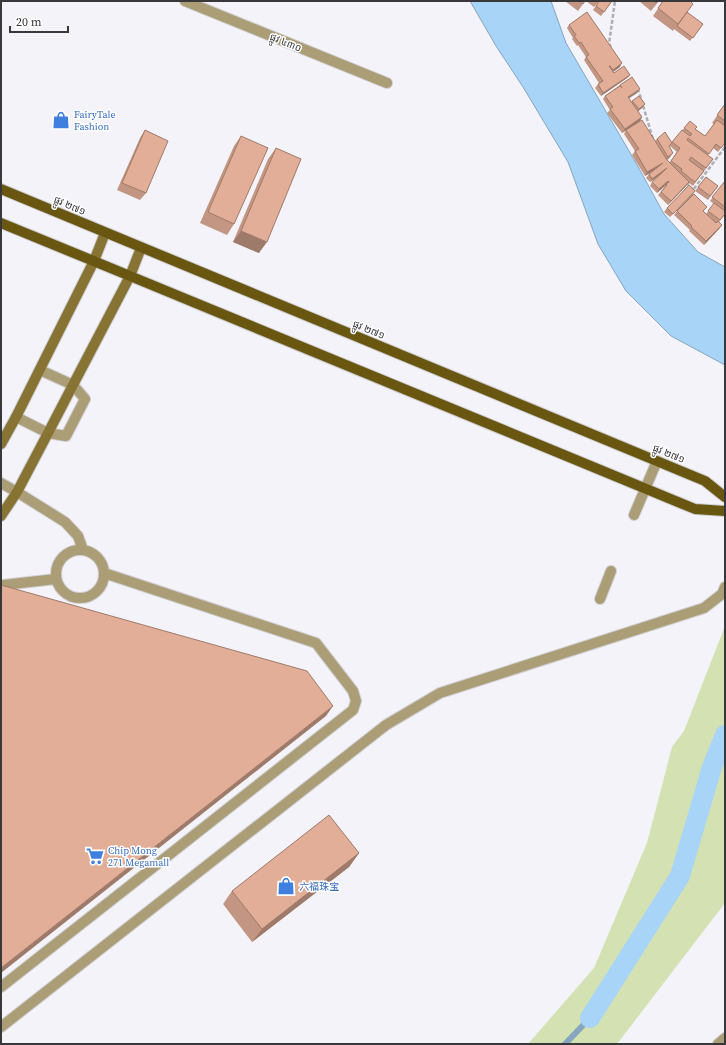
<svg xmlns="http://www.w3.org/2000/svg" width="726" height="1045" font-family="'Source Serif 4','Noto Sans SC','Noto Sans Khmer',serif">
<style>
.green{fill:#d4e2b3}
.water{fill:#a7d4f7;stroke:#86a5be}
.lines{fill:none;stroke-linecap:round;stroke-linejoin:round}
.stream{stroke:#86a5be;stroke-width:6}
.canal{stroke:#a7d4f7;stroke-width:20}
.lane-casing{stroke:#ceced3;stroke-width:12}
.street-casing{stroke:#ceced3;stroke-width:12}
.secondary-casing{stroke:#ceced3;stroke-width:12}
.primary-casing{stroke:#ceced3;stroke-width:12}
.path{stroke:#aeaeb3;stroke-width:2.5;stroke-dasharray:4 2;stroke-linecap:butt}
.lane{stroke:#ab9d75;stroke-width:10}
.street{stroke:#ab9d75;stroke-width:10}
.secondary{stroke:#877333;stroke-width:10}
.primary{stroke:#695610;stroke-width:10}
.wall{fill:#c29682;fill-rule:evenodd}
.shaded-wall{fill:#9e7a6a}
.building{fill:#e2ae97;stroke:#9e7a6a}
.labels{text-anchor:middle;stroke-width:3;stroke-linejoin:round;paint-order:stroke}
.street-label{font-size:10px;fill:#38383a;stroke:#fff}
.shop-label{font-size:10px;fill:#366cbe;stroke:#fff;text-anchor:start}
</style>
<rect width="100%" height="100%" fill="#f3f3f9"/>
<!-- green -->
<path class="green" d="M725,626V903L617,1044H528L594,968L647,843L672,747L684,731Z"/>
<!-- water -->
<path class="water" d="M470,1H551L566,43L636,163L664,214L698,252L725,267V365L671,336L626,291L598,244L568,162L523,87L496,46Z"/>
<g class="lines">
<!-- stream -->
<path class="stream" d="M565,1044L590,1018"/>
<!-- canal -->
<path class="canal" d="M590,1018L680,876L712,767L725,735"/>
<!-- lane casing -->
<g class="lane-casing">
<path id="lane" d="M16,417L48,433L66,436L85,399L73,385L40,370
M1,483L17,492L65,522L78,536L83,550
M634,515L657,461
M56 574a24 24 0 1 1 48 0a24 24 0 1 1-48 0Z
M1,586L3,585L56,579
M600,599L611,571
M1,987L353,710L356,701L353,691L316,643L104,573
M718,1044L725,1038"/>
</g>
<!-- street casing -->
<g class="street-casing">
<path id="street" d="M185,1L387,83
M1,1027L386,725L440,693L704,608L722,594L725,587"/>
</g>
<!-- secondary casing -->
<g class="secondary-casing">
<path id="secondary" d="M1,444L16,417L94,261L105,233
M1,516L17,492L48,433L73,385L130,276L141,248"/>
</g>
<!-- primary casing -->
<g class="primary-casing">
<path id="primary" d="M1,189L705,481L725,497
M1,223L130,276L695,509L725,511"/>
</g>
<!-- path -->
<path class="path" d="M611,47L609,44L615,1
M637,89L639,92L653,139
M686,182L693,190L725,147"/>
<!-- lane -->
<use href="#lane" class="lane"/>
<!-- street -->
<use href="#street" class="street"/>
<!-- secondary -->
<use href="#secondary" class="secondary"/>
<!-- primary -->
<use href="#primary" class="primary"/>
</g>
<!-- wall -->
<path class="wall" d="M565,1H585L578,11Z
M586,1H599L594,7Z
M599,1H612L601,16L593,10Z
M639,1H659L651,11Z
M663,1L687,12L703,24L690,41L674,29L673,31L653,16Z
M569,25L620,67L613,72L614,73L630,75L627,78L601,96L595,88L599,83L584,60L586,57L578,45L577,46L572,39L573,38L567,28Z
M620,85L637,93L628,98L631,102L632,101L645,104L642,108L638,111L642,117L640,121L628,129L655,141L657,139L672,143L690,121L695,129L705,136L714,124L712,123L725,104V143L718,152L713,148L708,155L713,159L693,186L689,183L686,186L668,205L658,195L664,188L666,185L657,193L650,186L652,182L660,175L650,182L646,178L649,174L653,171L645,176L632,155L635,151L624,134L626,130L622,133L607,113L610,110L603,99L605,96ZM670,146L677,152L670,162L667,160L670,157L669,147Z
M145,130L146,193L140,200L117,190L140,138Z
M241,136L234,224L227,235L200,223L234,146Z
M276,148L259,253L233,242L268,159Z
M706,177L718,186L708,200L695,191Z
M725,181V214L719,222L722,225L719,229L704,245L689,231L690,230L674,215L677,211H703L706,214L714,204L710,201Z
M695,191L693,194L670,217L664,212L667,208Z
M359,853L349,867L252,942L223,904L232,891Z"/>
<!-- shaded-wall -->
<path class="shaded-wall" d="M622,63L620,67L610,74L613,70Z
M630,75L627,78L601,96L603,93Z
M640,89L637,93L625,101L628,97Z
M645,104L642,108L636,113L639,109Z
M642,117L640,121L622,133L625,129Z
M673,153L670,157L666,161L668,157Z
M663,163L661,166L645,176L647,172Z
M667,168L664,172L650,182L652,179Z
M668,181L666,185L657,193L659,189Z
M689,182L686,186L668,205L671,201Z
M695,191L693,194L670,217L673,214Z
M722,225L719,229L704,245L706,241Z
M241,231L267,242L259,253L233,242Z
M333,706L326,716L1,973V968Z
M359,853L349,867L252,942L262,929Z"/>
<!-- building -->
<path class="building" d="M580,1H585L583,4Z
M599,1H612L604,12L596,6Z
M653,1H658L656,3Z
M663,1H690L693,4L678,24L658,8Z
M587,12L622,63L613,70L610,66H609L614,73L624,66L630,75L603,93L598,84L603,81L586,57L589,55L581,42L579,43L574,36L576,35L569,25Z
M687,12L703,24L693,38L677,26Z
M632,77L640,89L628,97L642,117L625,129L610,109L613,107L605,96L620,86L622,88L620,85Z
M639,96L645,104L639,109L632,101Z
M725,104V121L717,115Z
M642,120L667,160L689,182L671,201L661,192L667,185L666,184L669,182L668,181L659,189L652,182L667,168L652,179L649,174L663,163L647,172L635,151L639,149L626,130Z
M717,120L725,126V143L721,148L716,144L709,154L688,138L687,140L713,159L706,168L691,157L689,160L704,171L695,182L681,171L682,169L671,161L680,148L672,142L682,130L690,136L692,134L684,128L690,121L697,127L695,129L705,136Z
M145,130L168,141L146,193L122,183Z
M665,132L672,143L669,146L673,153L668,157L657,139Z
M241,136L268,148L234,224L208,212Z
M276,148L301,159L267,242L241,231Z
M706,177L718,186L710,196L698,187Z
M725,181V207L712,197Z
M689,185L695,191L673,214L667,208Z
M694,194L707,207L703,211L715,222L716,223L718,221L722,225L706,241L691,227L692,226L677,211Z
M714,203L725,211V214L720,220L708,211Z
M1,585L307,671L333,706L1,968Z
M329,815L359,853L262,929L232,891Z"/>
<!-- icons -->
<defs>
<g id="shop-bare" transform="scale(1.38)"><path d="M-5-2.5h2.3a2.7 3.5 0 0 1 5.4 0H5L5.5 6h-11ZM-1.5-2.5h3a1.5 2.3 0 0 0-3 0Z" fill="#3f7fe0" stroke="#fff" stroke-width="2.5" paint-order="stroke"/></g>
<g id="supermarket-bare" transform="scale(1.38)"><path d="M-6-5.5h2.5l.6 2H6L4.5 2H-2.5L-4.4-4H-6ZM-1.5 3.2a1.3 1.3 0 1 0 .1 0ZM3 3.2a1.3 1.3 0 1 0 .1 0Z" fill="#3f7fe0" stroke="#fff" stroke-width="2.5" paint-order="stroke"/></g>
</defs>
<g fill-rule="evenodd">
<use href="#shop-bare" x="61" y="120"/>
<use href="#supermarket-bare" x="95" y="856"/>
<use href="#shop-bare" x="286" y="886"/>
</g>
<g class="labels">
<!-- street labels -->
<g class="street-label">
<text transform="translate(286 42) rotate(22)" y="4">ផ្លូវ ៤៣០</text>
<text transform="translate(70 205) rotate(23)" y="4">ផ្លូវ ២៧១</text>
<text transform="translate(369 329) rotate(22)" y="4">ផ្លូវ ២៧១</text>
<text transform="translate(669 453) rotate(22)" y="4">ផ្លូវ ២៧១</text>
</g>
<!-- shop labels -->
<g class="shop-label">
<text x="74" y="118">FairyTale<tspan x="74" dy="12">Fashion</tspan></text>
<text x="108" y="854">Chip Mong<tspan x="108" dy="12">271 Megamall</tspan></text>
<text x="299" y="890">六福珠宝</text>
</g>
</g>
<!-- border -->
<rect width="726" height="1045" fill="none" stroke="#38383a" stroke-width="4"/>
<!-- scale -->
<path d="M10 26v6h58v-6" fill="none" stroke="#38383a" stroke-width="2"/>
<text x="16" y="26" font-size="12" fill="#38383a" stroke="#ffffff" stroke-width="3" paint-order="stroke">20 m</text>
</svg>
